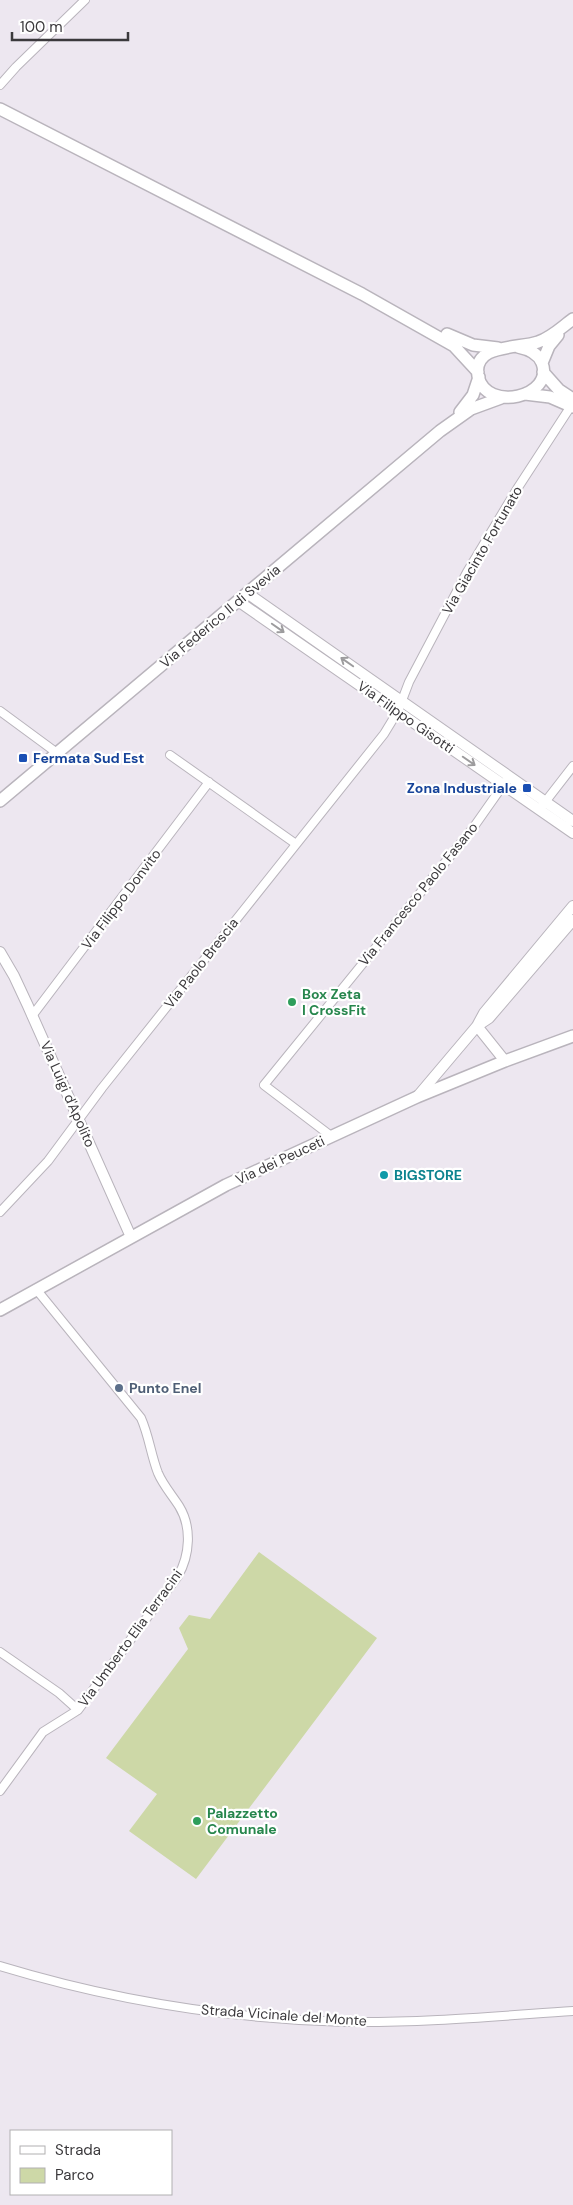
<svg xmlns="http://www.w3.org/2000/svg" width="573" height="2205" font-family="'DM Sans',sans-serif">
<style>
.green{fill:#cdd8a7}
.lines{fill:none;stroke-linecap:round;stroke-linejoin:round}
.minor-casing{stroke:#b9b4bc;stroke-width:10}
.tertiary-casing{stroke:#b9b4bc;stroke-width:12}
.secondary-casing{stroke:#b9b4bc;stroke-width:14}
.minor{stroke:#fff;stroke-width:8}
.tertiary{stroke:#fff;stroke-width:10}
.secondary{stroke:#fff;stroke-width:11}
.oneway{stroke:#9d9c9e}
.transit-dot{fill:#1a4fb4;stroke:#fff;stroke-width:2}
.leisure-dot{fill:#2e9e5b;stroke:#fff;stroke-width:2}
.culture-dot{fill:#0f9aa8;stroke:#fff;stroke-width:2}
.service-dot{fill:#5c6f8a;stroke:#fff;stroke-width:2}
.labels{text-anchor:middle;stroke-width:4.5;stroke-linejoin:round;paint-order:stroke}
.street-label{font-size:14px;fill:#3b393c;stroke:#fff}
.transit-label{font-size:14px;font-weight:bold;fill:#164399;stroke:#fff;text-anchor:start}
.leisure-label{font-size:14px;font-weight:bold;fill:#27864d;stroke:#fff;text-anchor:start}
.culture-label{font-size:14px;font-weight:bold;fill:#0d838f;stroke:#fff;text-anchor:start}
.service-label{font-size:14px;font-weight:bold;fill:#4e5e75;stroke:#fff;text-anchor:start}
</style>
<rect width="100%" height="100%" fill="#ede7f0"/>
<!-- green -->
<path class="green" d="M259,1552L377,1638L196,1879L129,1831L157,1794L106,1758L188,1649L179,1628L189,1615L210,1619Z"/>
<g class="lines">
<!-- minor casing -->
<g class="minor-casing">
<path id="minor" d="M0,85L16,67L85,0
M0,711L57,753
M170,755L296,844
M542,806L573,766
M32,1016L209,782
M331,1136L264,1085L473,828L506,781
M0,1212L48,1161L102,1088L384,734L398,711L409,682L467,572L517,489L571,406
M0,1652L59,1693L78,1710
M0,1791L43,1732L78,1710L178,1576C190,1555 192,1527 179,1506C172,1495 163,1485 158,1473C151,1455 149,1436 141,1418L36,1289
M0,1966C112,2000 230,2019 346,2022C422,2023 498,2016 573,2011"/>
</g>
<!-- tertiary casing -->
<g class="tertiary-casing">
<path id="tertiary" d="M247,593L573,821
M238,601L573,833
M0,952L14,976L28,1006L131,1237
M480,1024L489,1018L573,920
M477,1026L505,1061
M417,1097L477,1026L484,1013L573,906"/>
</g>
<!-- secondary casing -->
<g class="secondary-casing">
<path id="secondary" d="M0,109L362,294L454,346L478,372
M447,334L473,345L498,348
M518,347C528,349 538,353 542,363C555,397 486,413 478,376C472,343 519,349 538,342C551,338 562,327 573,319
M542,363L549,346L558,335
M543,372L559,390L573,399
M525,394L550,397L573,407
M460,412L473,395L479,377
M0,801L440,431L471,409L501,398
M0,1310L226,1185L417,1097L505,1061L573,1036"/>
</g>
<!-- minor -->
<use href="#minor" class="minor"/>
<!-- tertiary -->
<use href="#tertiary" class="tertiary"/>
<!-- secondary -->
<use href="#secondary" class="secondary"/>
</g>
<!-- one-way arrows -->
<defs><path id="oneway-shaft" d="M-6 0H5M1.5-3L5.5 0L1.5 3" fill="none" stroke-width="1.6" stroke-linecap="round" stroke-linejoin="round" transform="scale(1.25)"/></defs>
<g class="oneway">
<use href="#oneway-shaft" transform="translate(278 628) rotate(35)"/>
<use href="#oneway-shaft" transform="translate(347 662) rotate(-145)"/>
<use href="#oneway-shaft" transform="translate(469 761) rotate(35)"/>
</g>
<!-- markers -->
<g class="transit-dot">
<rect x="18" y="753" width="10" height="10" rx="2.5"/>
<rect x="522" y="783" width="10" height="10" rx="2.5"/>
</g>
<g class="leisure-dot">
<circle cx="292" cy="1002" r="5"/>
<circle cx="197" cy="1821" r="5"/>
</g>
<circle class="culture-dot" cx="384" cy="1175" r="5"/>
<circle class="service-dot" cx="119" cy="1388" r="5"/>
<g class="labels">
<!-- street labels -->
<g class="street-label">
<text transform="translate(482 550) rotate(-60)" y="5">Via Giacinto Fortunato</text>
<text transform="translate(220 616) rotate(-40)" y="5">Via Federico II di Svevia</text>
<text transform="translate(406 717) rotate(35)" y="5">Via Filippo Gisotti</text>
<text transform="translate(418 894) rotate(-51)" y="5">Via Francesco Paolo Fasano</text>
<text transform="translate(121 899) rotate(-53)" y="5">Via Filippo Donvito</text>
<text transform="translate(201 963) rotate(-52)" y="5">Via Paolo Brescia</text>
<text transform="translate(68 1094) rotate(66)" y="5">Via Luigi d'Apolito</text>
<text transform="translate(280 1160) rotate(-25)" y="5">Via dei Peuceti</text>
<text transform="translate(130 1638) rotate(-54)" y="5">Via Umberto Elia Terracini</text>
<text transform="translate(284 2015) rotate(4)" y="5">Strada Vicinale del Monte</text>
</g>
<!-- transit labels -->
<g class="transit-label">
<text x="33" y="763">Fermata Sud Est</text>
<text x="517" y="793" text-anchor="end">Zona Industriale</text>
</g>
<!-- leisure labels -->
<g class="leisure-label">
<text x="302" y="999">Box Zeta<tspan x="302" dy="16">I CrossFit</tspan></text>
<text x="207" y="1818">Palazzetto<tspan x="207" dy="16">Comunale</tspan></text>
</g>
<!-- culture labels -->
<g class="culture-label">
<text x="394" y="1180">BIGSTORE</text>
</g>
<!-- service labels -->
<g class="service-label">
<text x="129" y="1393">Punto Enel</text>
</g>
</g>
<!-- legend -->
<rect x="10" y="2130" width="162" height="65" fill="#ffffff" stroke="#b1b0b1"/>
<rect x="20" y="2146" width="25" height="8" fill="#ffffff" stroke="#b1b0b1"/>
<text x="55" y="2155" font-size="15" fill="#3b393c">Strada</text>
<rect x="20" y="2168" width="25" height="15" fill="#cdd8a7" stroke="#b1b0b1"/>
<text x="55" y="2180" font-size="15" fill="#3b393c">Parco</text>
<!-- scale -->
<path d="M12 32v8h116v-8" fill="none" stroke="#3b393c" stroke-width="2.5"/>
<text x="20" y="32" font-size="15" fill="#3b393c" stroke="#ffffff" stroke-width="4" paint-order="stroke">100 m</text>
</svg>
